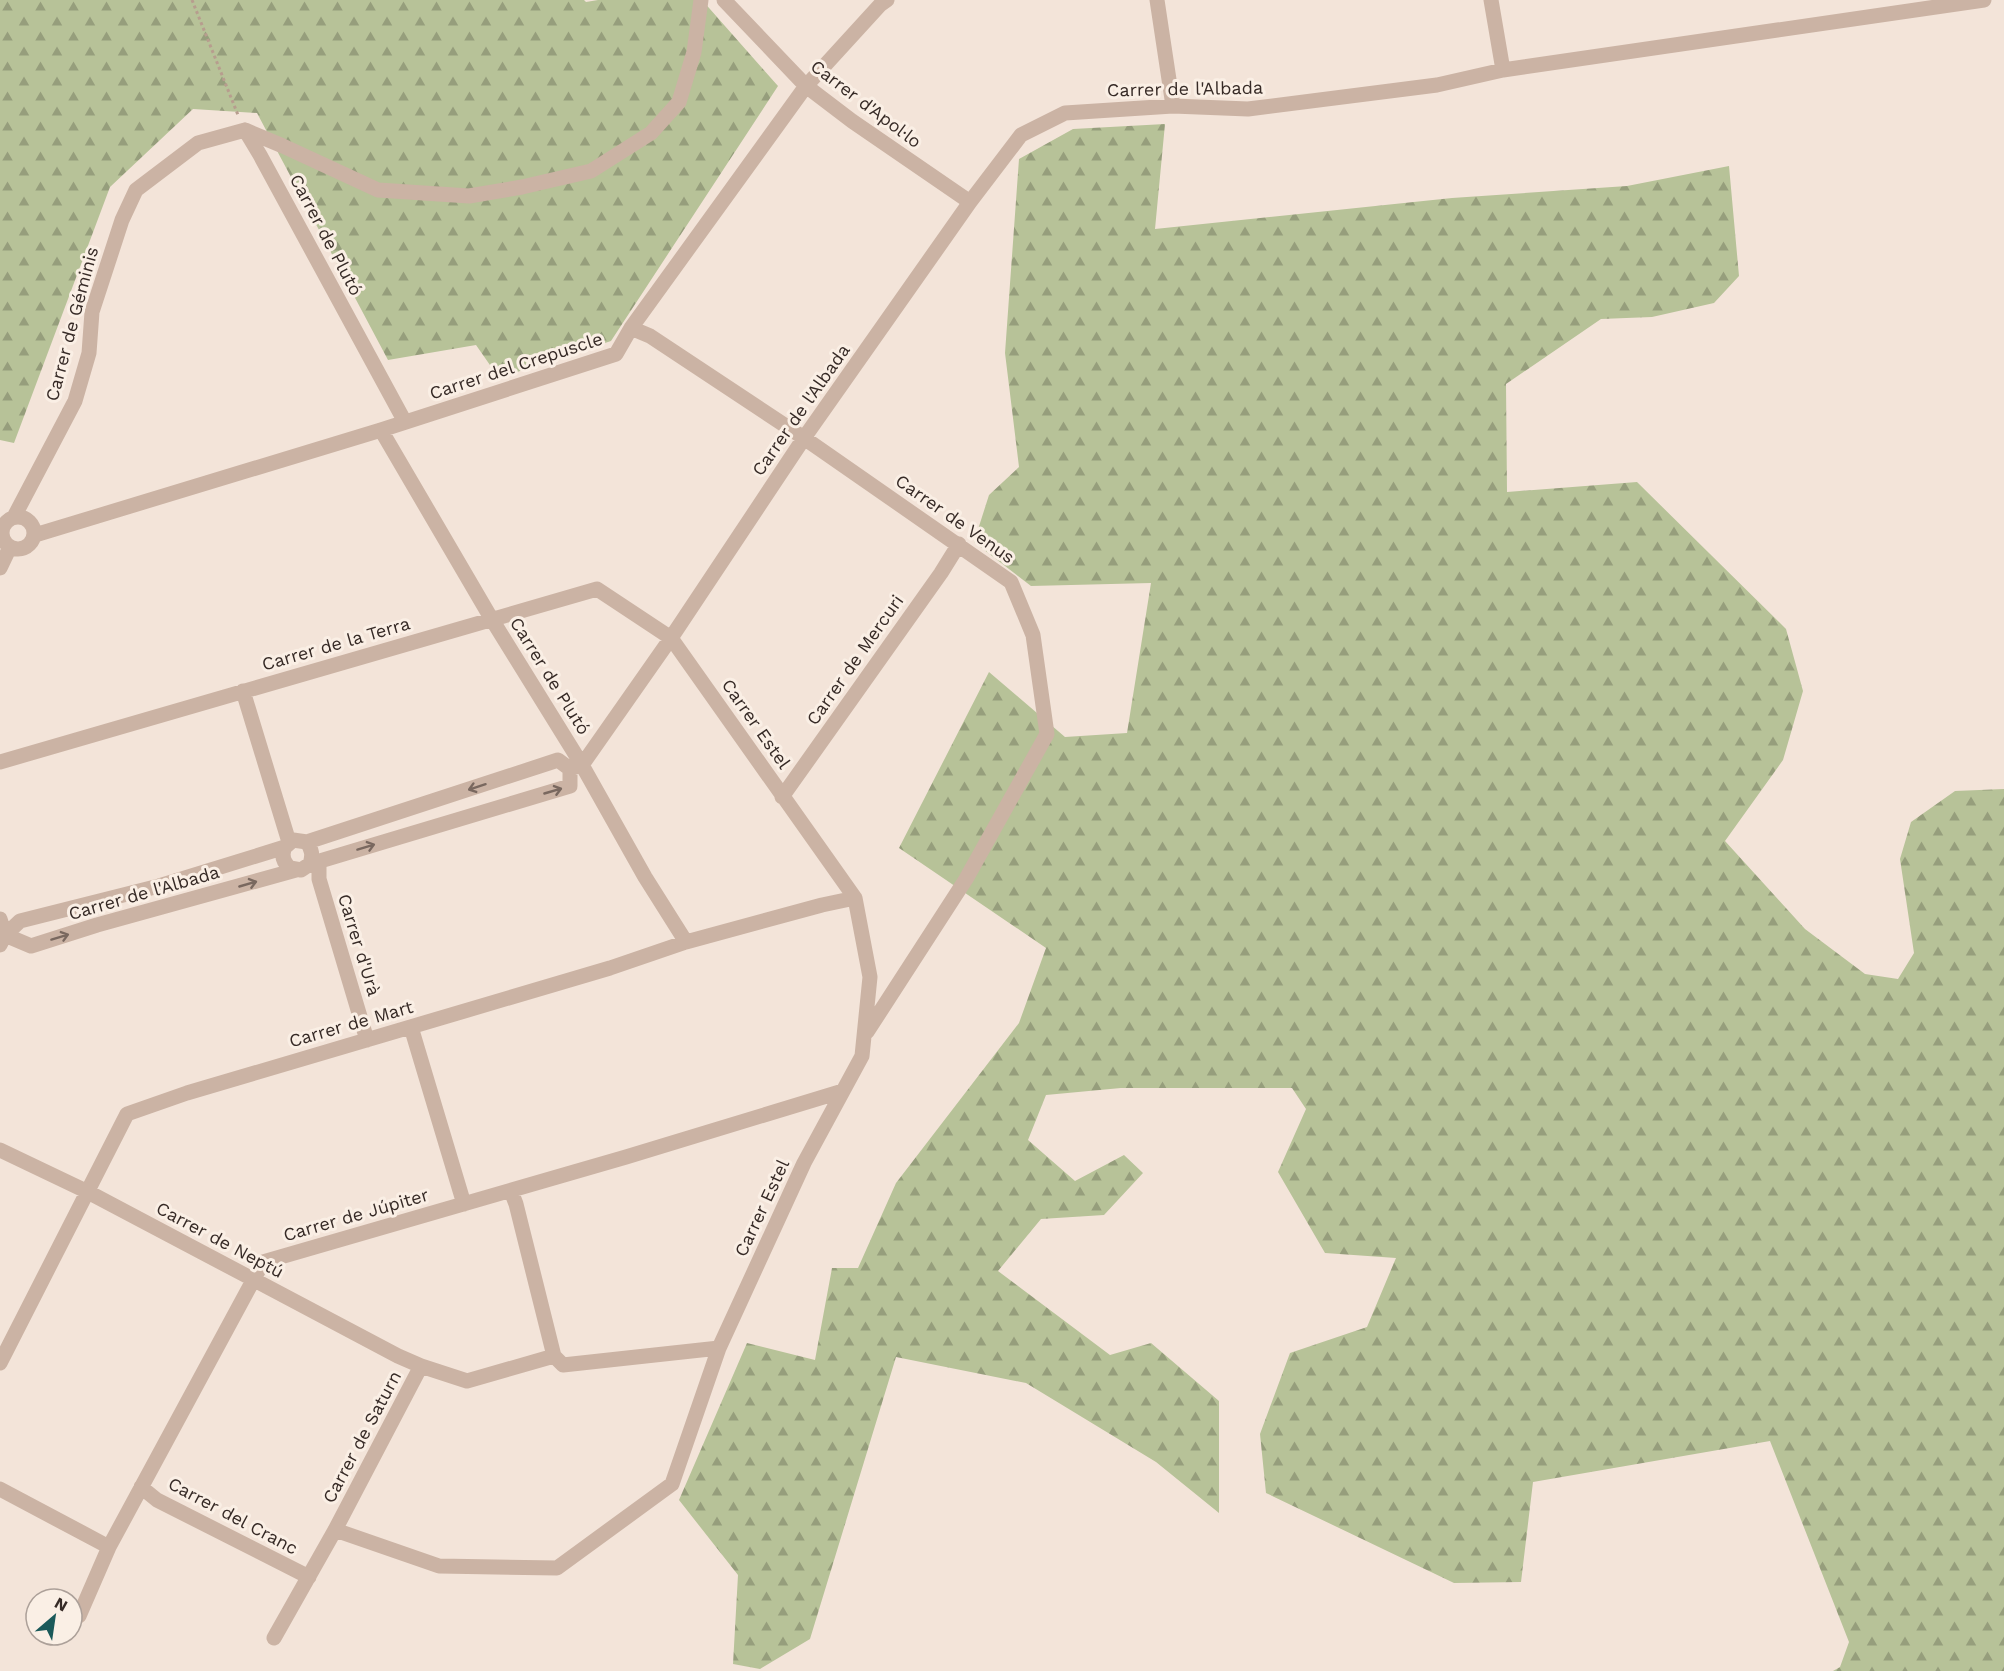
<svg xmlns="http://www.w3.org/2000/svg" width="2004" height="1671" font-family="'Work Sans',sans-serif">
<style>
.forest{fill:url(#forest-firs)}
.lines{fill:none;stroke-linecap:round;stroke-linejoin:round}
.path{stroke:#b79d8e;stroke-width:3;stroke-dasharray:3 3;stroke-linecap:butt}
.minor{stroke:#cbb3a4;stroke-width:15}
.oneway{stroke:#79685f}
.labels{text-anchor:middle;stroke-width:6;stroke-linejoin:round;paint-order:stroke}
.street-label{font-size:18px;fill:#362a26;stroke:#faefe5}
</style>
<defs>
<pattern id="forest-firs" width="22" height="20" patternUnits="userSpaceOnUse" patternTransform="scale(1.5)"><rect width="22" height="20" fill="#b7c298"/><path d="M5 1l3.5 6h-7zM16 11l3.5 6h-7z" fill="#969e7c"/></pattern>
</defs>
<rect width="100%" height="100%" fill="#f3e4d9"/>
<!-- forest -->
<path class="forest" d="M0,0H584L586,2L598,0H702L778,86L611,341L499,378L476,345L388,360L257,113L193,109L110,187L14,443L0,440Z
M1165,124L1155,229L1452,198L1627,186L1729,166L1739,276L1714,303L1652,317L1601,319L1506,384L1507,492L1637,482L1786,629L1803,691L1783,760L1725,841L1805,929L1865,974L1898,979L1914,953L1900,859L1911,822L1955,791L2004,789V1671H1833L1840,1667L1849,1642L1770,1441L1533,1482L1521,1582L1454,1583L1266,1493L1260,1434L1290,1353L1367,1327L1396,1258L1325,1253L1278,1172L1306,1109L1292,1088H1121L1046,1095L1028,1140L1075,1181L1124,1155L1143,1173L1104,1215L1041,1219L998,1271L1110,1355L1151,1343L1219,1401V1513L1156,1462L1026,1383L896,1357L810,1639L760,1669L733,1664L738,1575L679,1500L747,1343L815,1360L832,1268H858L896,1183L1019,1023L1046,948L899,848L989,672L1065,737L1127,733L1151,583L1031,586L974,542L989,495L1019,467L1005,353L1019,159L1073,129Z"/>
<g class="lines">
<!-- path -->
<path class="path" d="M192,0L238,115"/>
<!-- minor -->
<path class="minor" d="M724,0L806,86L852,121L970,202
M1157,0L1173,106
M1491,0L1503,70
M245,130L260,155L405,422
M631,328L650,336L804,438L1011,582L1033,635L1047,734L966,879L867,1032
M381,430L491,618L582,765L645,877L686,942
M2 533a16 16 0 1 1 32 0a16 16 0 1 1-32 0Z
M14,517L75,401L89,353L92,312L122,220L136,190L198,143L245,130L283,146L378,190L469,196L522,187L591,171L651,133L679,102L694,52L701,0
M35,535L381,430L616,354L631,328L806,86L880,5L887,0
M0,568L10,547
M243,691L289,842
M0,762L597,589L671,638L855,898L870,977L862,1056L804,1163L719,1348L672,1484L557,1568L439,1566L335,1530
M570,769L582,765L671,638L804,438L970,202L1021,135L1065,113L1173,106L1248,109L1437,85L1503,70L1984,0
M782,797L941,573L959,544
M307,842L558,760L570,769
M285,847C281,855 283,862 290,868L301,870L310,864C313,855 312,850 307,842L293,840L285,847L159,886L20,921L5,935L31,946L97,925L296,870
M319,861V879L367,1040
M310,864L570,786V769
M0,919L5,935L0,945
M411,1027L464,1204
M0,1150L88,1192L398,1356L421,1366
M511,1191L516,1204L554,1356
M0,1363L127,1114L187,1093L610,968L686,942L822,905L855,898
M141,1487L157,1500L309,1577
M0,1489L109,1547
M79,1616L109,1547L263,1262L626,1157L843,1091
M274,1638L335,1530L421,1366L467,1381L554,1356L563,1365L719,1348"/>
</g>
<!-- one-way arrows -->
<defs><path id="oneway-shaft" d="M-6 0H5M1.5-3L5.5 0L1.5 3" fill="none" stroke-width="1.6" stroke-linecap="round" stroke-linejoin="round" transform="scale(1.5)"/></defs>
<g class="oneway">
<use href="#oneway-shaft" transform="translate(477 787) rotate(162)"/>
<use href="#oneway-shaft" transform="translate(553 791) rotate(-16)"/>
<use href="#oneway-shaft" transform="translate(366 847) rotate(-17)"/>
<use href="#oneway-shaft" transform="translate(248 884) rotate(-16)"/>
<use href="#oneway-shaft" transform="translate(60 937) rotate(-17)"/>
</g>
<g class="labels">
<!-- street labels -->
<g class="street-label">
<text transform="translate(1185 89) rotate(-1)" y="6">Carrer de l'Albada</text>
<text transform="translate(866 104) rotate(37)" y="6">Carrer d'Apol·lo</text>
<text transform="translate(326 235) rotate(62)" y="6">Carrer de Plutó</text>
<text transform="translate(72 324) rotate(-75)" y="6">Carrer de Géminis</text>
<text transform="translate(516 366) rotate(-18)" y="6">Carrer del Crepuscle</text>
<text transform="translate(801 410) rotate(-55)" y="6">Carrer de l'Albada</text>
<text transform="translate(955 519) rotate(35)" y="6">Carrer de Venus</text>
<text transform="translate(336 644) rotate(-16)" y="6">Carrer de la Terra</text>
<text transform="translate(855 660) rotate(-55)" y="6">Carrer de Mercuri</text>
<text transform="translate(550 676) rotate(58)" y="6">Carrer de Plutó</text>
<text transform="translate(756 724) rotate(55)" y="6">Carrer Estel</text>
<text transform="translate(144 893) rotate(-16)" y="6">Carrer de l'Albada</text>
<text transform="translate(359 945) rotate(73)" y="6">Carrer d'Urà</text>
<text transform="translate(351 1024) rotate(-16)" y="6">Carrer de Mart</text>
<text transform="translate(762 1208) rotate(-65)" y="6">Carrer Estel</text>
<text transform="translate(356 1215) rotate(-16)" y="6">Carrer de Júpiter</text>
<text transform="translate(220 1240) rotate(28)" y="6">Carrer de Neptú</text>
<text transform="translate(362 1437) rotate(-62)" y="6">Carrer de Saturn</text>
<text transform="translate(233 1516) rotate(28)" y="6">Carrer del Cranc</text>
</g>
</g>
<!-- north arrow -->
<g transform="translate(54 1617) rotate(29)"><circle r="28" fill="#faefe5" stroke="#aca099" stroke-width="1.5"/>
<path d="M0-4.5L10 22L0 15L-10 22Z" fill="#1a5959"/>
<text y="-9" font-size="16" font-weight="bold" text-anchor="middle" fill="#362a26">N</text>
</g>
</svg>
